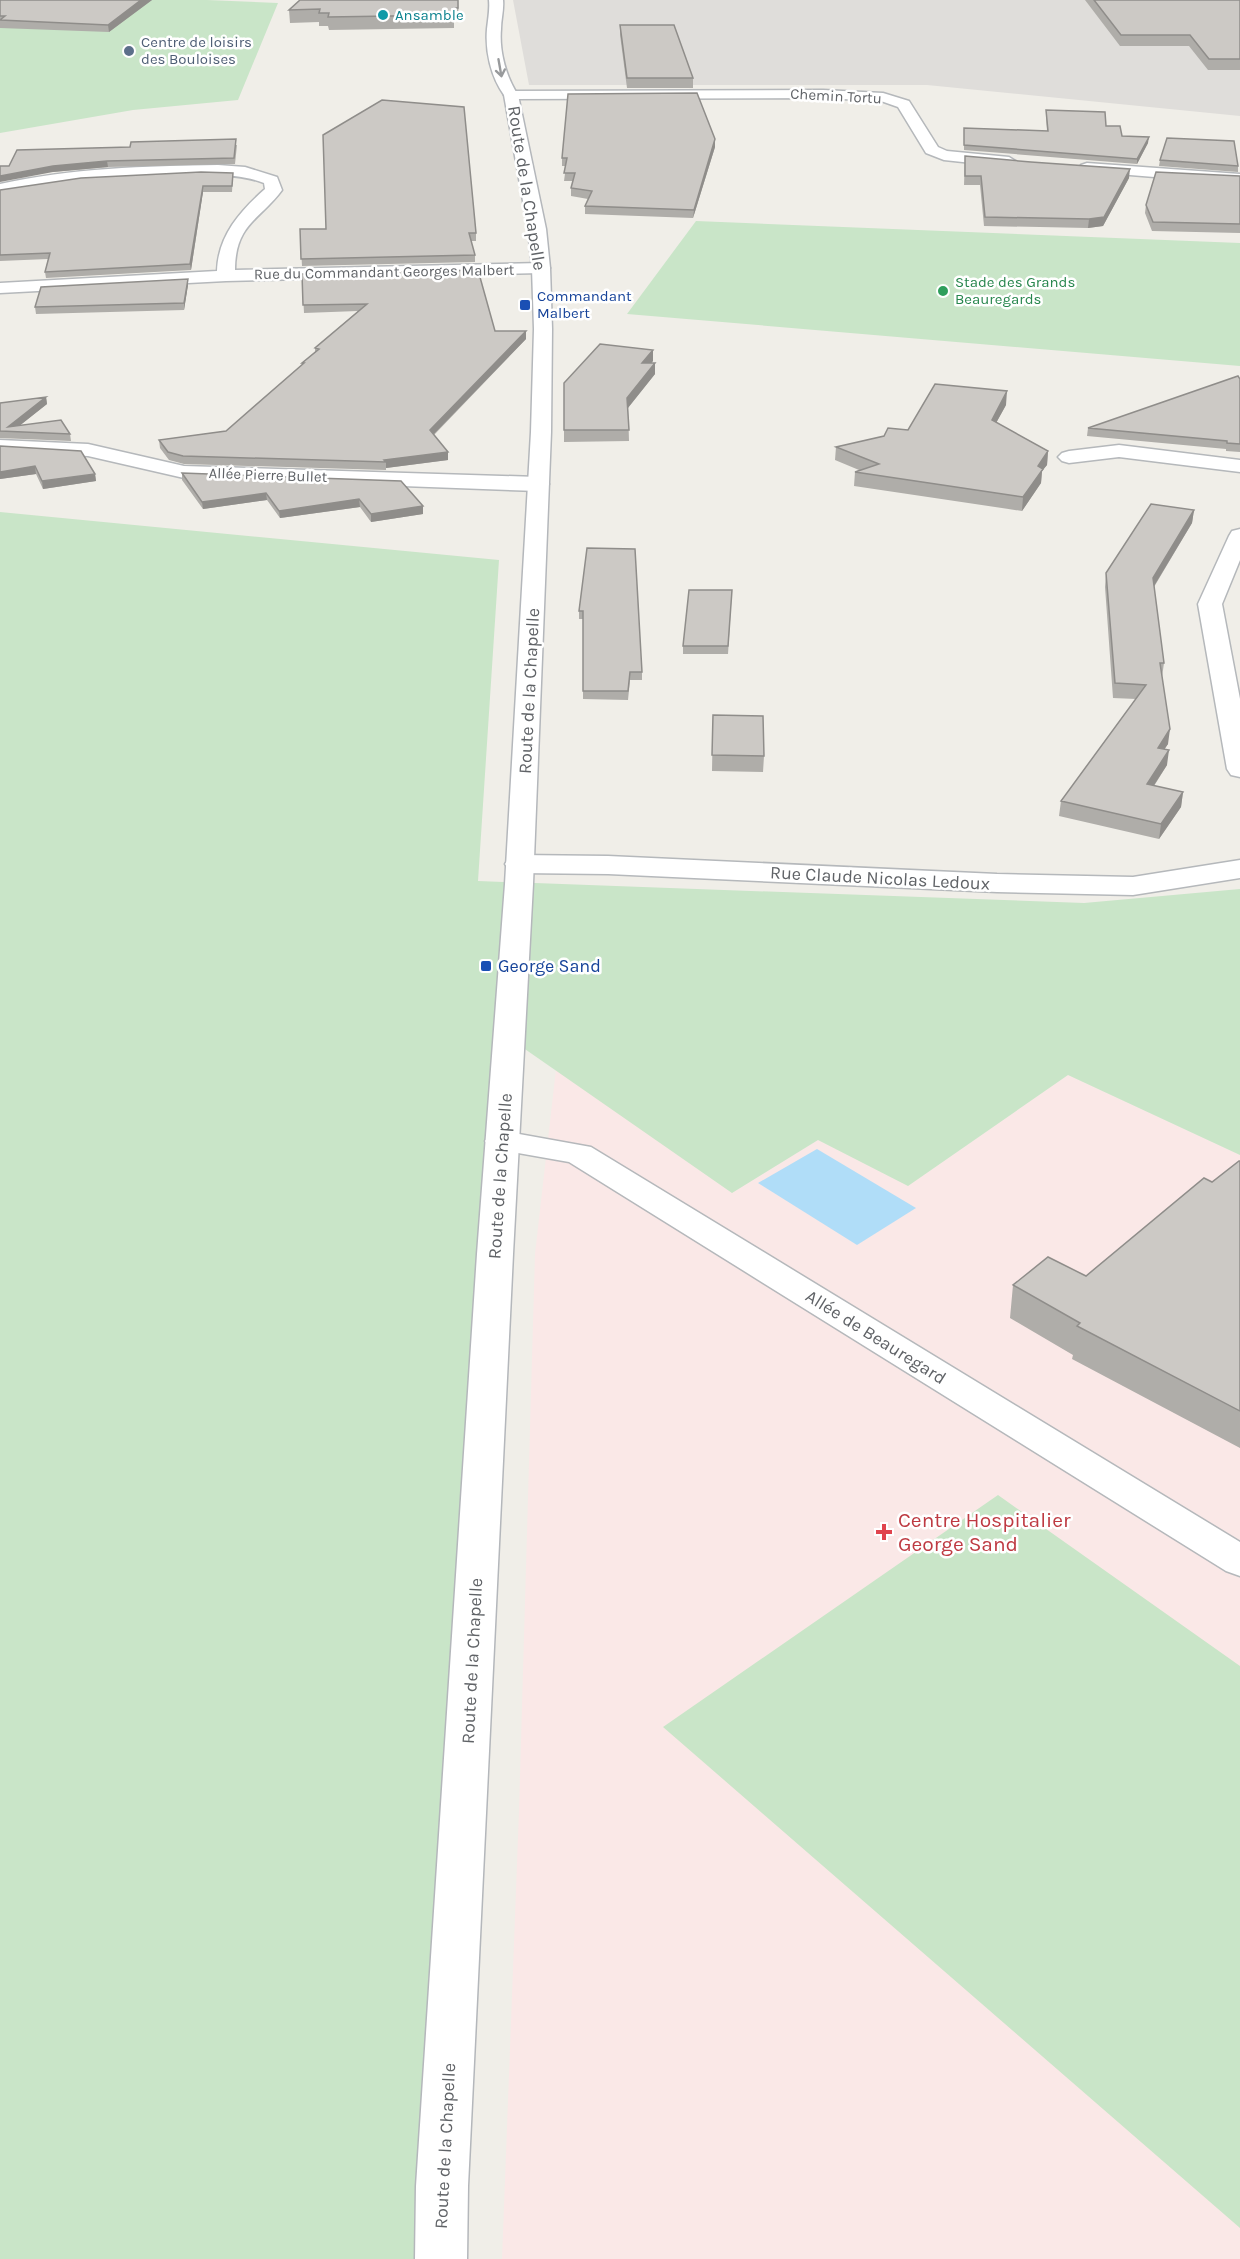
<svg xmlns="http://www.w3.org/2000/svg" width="1240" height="2259" font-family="Karla,sans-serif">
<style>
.industrial{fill:#dfddda}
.medical{fill:#fae8e7}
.green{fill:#c9e5c8}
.water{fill:#b0ddf8}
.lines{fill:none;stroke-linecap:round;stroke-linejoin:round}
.minor-casing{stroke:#b5b8bb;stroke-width:3}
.secondary-casing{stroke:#b4b7bb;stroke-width:3}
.minor{fill:#fff;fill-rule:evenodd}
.secondary{fill:#fff;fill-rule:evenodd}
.wall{fill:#afada9}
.shaded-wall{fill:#8f8d8a}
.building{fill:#ccc9c5;stroke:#8f8d8a;stroke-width:1.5}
.oneway{stroke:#989a9c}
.culture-dot{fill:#0f9aa8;stroke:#fff;stroke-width:2}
.service-dot{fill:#5c6f8a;stroke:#fff;stroke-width:2}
.leisure-dot{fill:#2e9e5b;stroke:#fff;stroke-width:2}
.transit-dot{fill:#1a4fb4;stroke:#fff;stroke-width:2}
.health-dot{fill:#e0444e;stroke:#fff;stroke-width:2}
.labels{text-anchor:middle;stroke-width:5;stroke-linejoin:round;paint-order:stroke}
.far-culture-label{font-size:15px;fill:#0d838f;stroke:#fff;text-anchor:start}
.far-service-label{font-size:15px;fill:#4e5e75;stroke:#fff;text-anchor:start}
.far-street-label{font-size:15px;fill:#606367;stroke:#fff}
.far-leisure-label{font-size:15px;fill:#27864d;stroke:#fff;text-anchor:start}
.far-transit-label{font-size:15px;fill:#164399;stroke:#fff;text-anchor:start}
.street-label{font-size:18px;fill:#606367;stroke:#fff}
.transit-label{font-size:18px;fill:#164399;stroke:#fff;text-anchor:start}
.near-health-label{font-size:21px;fill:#be3a42;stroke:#fff;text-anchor:start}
</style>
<rect width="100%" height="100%" fill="#f0eee8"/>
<!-- industrial -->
<path class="industrial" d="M513,0H1240V116L927,85H529Z"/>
<!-- medical -->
<path class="medical" d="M556,1069L732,1193L818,1140L908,1186L1068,1075L1240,1155V2259H502L519,1811L535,1254Z"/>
<!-- green -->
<path class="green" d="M0,0H207L278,3L238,100L133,110L0,133Z
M696,221L1240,243V366L627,314Z
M0,512L499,560L478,881L1084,903L1240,889V1155L1068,1075L908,1186L818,1140L732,1193L509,1038L441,2259H0Z
M998,1495L1240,1666V2228L663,1727Z"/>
<!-- water -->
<path class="water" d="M817,1149L916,1208L857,1245L758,1183Z"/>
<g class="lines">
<!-- minor casing -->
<g class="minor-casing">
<path id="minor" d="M823,90L883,93L909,101L938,147L947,151L1009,157L1017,162L1009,167L944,160L926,153L898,107L881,101L823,98L511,99L504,95L511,91Z
M1087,163L1240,174V184L1081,171L1079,168L1081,165Z
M218,165L245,167L277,177L282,190C260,220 235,224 235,270L541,263L547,264L550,268L547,272L541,273L226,281L0,293V283L217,271C218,236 240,211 265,189L264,183C232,171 197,176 164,177C108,179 54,181 0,194V184C71,168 145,166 218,165Z
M0,440L88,444L184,466L538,477L546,479L549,484L546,489L538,491L184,478L88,456L0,452Z
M1119,445L1240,460V472L1119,457L1069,463L1062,461L1058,457L1062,453L1069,451Z
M1240,529V560L1222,604L1240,699V777L1231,775L1227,769L1198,604L1229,536L1232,531Z
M519,855L608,856L997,874L1133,877L1240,860V878L1133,895L997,892L608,874L519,873L509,870L505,864L509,858Z
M502,1131L591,1147L1240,1542V1576L1226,1571L569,1162L490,1148L485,1141L490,1134Z"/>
</g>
<!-- secondary casing -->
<g class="secondary-casing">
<path id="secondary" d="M489,0H503C504,10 501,19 501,29C499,51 506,77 518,95L546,229L550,268L552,329L551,432L533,884L513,1254L468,2186L467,2259H415L416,2186L477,1254L505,884L531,432L534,329L532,268L528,229L504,95C491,77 485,51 487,29C488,19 490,10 489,0Z"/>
</g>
<!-- minor -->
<use href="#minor" class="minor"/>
<!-- secondary -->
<use href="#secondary" class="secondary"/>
</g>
<!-- wall -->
<path class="wall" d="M0,0H152L109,32L0,28Z
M458,0L459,21H454V28L329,30L328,26H319V22L290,23L289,10Z
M1085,0H1240V70H1208L1189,46H1120Z
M620,25L693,78V88H627L620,35Z
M1046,110L1106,126L1122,136L1148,143L1137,164L964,150V128L1047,131L1046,115Z
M237,145L235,164L108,167L53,172L9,166Z
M715,147L693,218L585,214V206L588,199L571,196V188L573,181H564L566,166H562V158Z
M965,156L1129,178L1103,226L1088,228L984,226L980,185H964Z
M1160,160L1238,166V172L1159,166Z
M233,173L232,192H203L191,270L46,278L45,272L48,259L0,261V190Z
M1240,176V233L1152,231L1145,213L1146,205Z
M300,229L476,233V241H471L475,255V262L302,266Z
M302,274L495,331H526V339L434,435L448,452V460L386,468V470L184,464L169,460L160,448L159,440L226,431L302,365V363L315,352V348L358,311L304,313Z
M188,279V285L184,310L36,314L35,307Z
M653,361L651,363L655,374L628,408L629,441L564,442V383Z
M1240,379V452L1226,451V449L1087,436L1088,428Z
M46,397L47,404L20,425L70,434L71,441L0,438V403Z
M1006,405L996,423L1048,451L1047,465L1042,471L1041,483L1022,511L854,486L855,472L859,470L835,460L836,447L884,436Z
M0,446L95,474L96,481L43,489L36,474L0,479Z
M182,473L401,481L423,514L371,522L360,507L280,518L267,500L203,509L182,480Z
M1194,510L1192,523L1154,587L1164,663L1162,677L1168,744L1164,749L1167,765L1154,786L1183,792L1181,807L1159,839L1059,816L1061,801L1136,699L1113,698L1105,587L1106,573Z
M587,548L642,672V680H630L628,700L583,699V619H579V611Z
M732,590L728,654H683V646Z
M713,715L764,756L763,772L712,771Z
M1240,1161V1448L1072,1359L1073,1355L1010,1318L1013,1285L1086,1276Z"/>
<!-- shaded-wall -->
<path class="shaded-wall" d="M141,0H152L109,32L108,25Z
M1149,137L1148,143L1137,164V159Z
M715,139V147L693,218L694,210Z
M107,161L108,167L53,172L0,182V176L53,166Z
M1130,169L1129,178L1103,226L1088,228L1089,219Z
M203,186V192L191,270L190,264Z
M188,279V285L184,310V303Z
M526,331V339L430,438V430Z
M653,350V361L642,374V363Z
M655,363V374L627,409V398Z
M1007,391L1006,405L990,434L992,420Z
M46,397L47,404L13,431L8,427Z
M1048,451L1047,465L1042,471L1041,483L1022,511L1023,497L1038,466Z
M448,452V460L386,468V462L384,460Z
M35,466L36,474L0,479V472Z
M95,474L96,481L43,489L42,481Z
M266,493L267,500L203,509L202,502Z
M359,499L360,507L280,518L279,511Z
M423,506V514L371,522V514Z
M1194,510L1192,523L1151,591L1153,578Z
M1170,729L1168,744L1156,762L1158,748Z
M1169,750L1167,765L1145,799L1147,784Z
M1183,792L1181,807L1159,839L1161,824Z"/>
<!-- building -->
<path class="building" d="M0,0H141L108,25L0,20L5,16H0Z
M300,0H458V8H453V15L328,17L329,13H319L320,9L289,10Z
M1094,0H1240V59H1209L1190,35H1121Z
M620,25H674L693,78H627Z
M697,93L715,139L694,210L585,206L592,191L571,188L575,173H564L567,158H562L568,94Z
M382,100L464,107L476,233H469L475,255L301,259L300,229H326L323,135Z
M1046,110L1105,112L1106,126H1120L1122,136L1149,137L1137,159L964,145V128L1048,131Z
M1167,138L1234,141L1238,166L1160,160Z
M236,139L234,158L107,161L53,166L0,176V166H9L17,150L130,147L131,142Z
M965,156L1031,162L1130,169L1104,217L1089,219L985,217L981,176H965Z
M201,172L233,173L232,186H203L190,264L45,272L50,253L0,255V190L81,178Z
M1156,172L1240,176V224L1153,222L1146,205Z
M478,270L495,331H526L430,430L448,452L384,460L386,462L183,456L168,452L159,440L226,431L304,363H302L319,349L315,348L367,304L303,305L302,274Z
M188,279L184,303L35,307L41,287Z
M600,344L653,350L642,363H655L627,398L629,430H564V383Z
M1238,376L1240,379V444L1227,443V441L1088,428Z
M935,384L1007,391L992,420L1048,451L1038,466L1043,469L1023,497L855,472L879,464L836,447L884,436L888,428L908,430Z
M46,397L8,427L61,420L70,434L0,431V403Z
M0,446L81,451L95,474L42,481L35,466L0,472Z
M182,473L401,481L423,506L371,514L359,499L279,511L266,493L202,502Z
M1151,504L1194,510L1153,578L1164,663H1160L1170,729L1158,748L1169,750L1147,784L1183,792L1161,824L1061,801L1146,685L1115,683L1106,573Z
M587,548L635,549L642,672H630L628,691H583V611H579Z
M689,590H732L728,646H683Z
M713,715L763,716L764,756L712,755Z
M1239,1161H1240V1411L1077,1326L1080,1323L1013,1285L1048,1257L1086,1276L1204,1178L1212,1182Z"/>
<!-- one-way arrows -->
<defs><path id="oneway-shaft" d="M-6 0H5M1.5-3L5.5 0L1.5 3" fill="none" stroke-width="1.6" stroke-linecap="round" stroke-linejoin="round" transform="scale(1.5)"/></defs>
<use class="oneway" href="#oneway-shaft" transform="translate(500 68) rotate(80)"/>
<!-- markers -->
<circle class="culture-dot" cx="383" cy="15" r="6"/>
<circle class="service-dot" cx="129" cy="51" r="6"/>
<circle class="leisure-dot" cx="943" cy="291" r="6"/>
<g class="transit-dot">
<rect x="519" y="299" width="12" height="12" rx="3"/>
<rect x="480" y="960" width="12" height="12" rx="3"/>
</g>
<path class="health-dot" d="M881 1523h6v6h6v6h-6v6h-6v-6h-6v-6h6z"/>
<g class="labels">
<!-- far-culture labels -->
<g class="far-culture-label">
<text x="395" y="20">Ansamble</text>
</g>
<!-- far-service labels -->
<g class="far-service-label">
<text x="141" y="47">Centre de loisirs<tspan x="141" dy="17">des Bouloises</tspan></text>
</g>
<!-- far-street labels -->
<g class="far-street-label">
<text transform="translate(836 96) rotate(3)" y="5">Chemin Tortu</text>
<text transform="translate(384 272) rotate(-1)" y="5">Rue du Commandant Georges Malbert</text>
<text transform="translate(268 475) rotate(2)" y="5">Allée Pierre Bullet</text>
</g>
<!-- far-leisure labels -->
<g class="far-leisure-label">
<text x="955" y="287">Stade des Grands<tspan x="955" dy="17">Beauregards</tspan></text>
</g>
<!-- far-transit labels -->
<g class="far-transit-label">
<text x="537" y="301">Commandant<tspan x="537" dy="17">Malbert</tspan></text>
</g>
<!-- street labels -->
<g class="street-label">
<text transform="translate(527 188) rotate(81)" y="6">Route de la Chapelle</text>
<text transform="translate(529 691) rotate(-87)" y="6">Route de la Chapelle</text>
<text transform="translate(880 878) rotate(3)" y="6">Rue Claude Nicolas Ledoux</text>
<text transform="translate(500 1176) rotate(-86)" y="6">Route de la Chapelle</text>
<text transform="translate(876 1337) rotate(32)" y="6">Allée de Beauregard</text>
<text transform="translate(472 1661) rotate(-87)" y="6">Route de la Chapelle</text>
<text transform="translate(445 2146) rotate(-87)" y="6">Route de la Chapelle</text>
</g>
<!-- transit labels -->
<g class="transit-label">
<text x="498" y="972">George Sand</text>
</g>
<!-- near-health labels -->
<g class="near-health-label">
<text x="898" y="1527">Centre Hospitalier<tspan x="898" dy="24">George Sand</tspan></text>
</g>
</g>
</svg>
